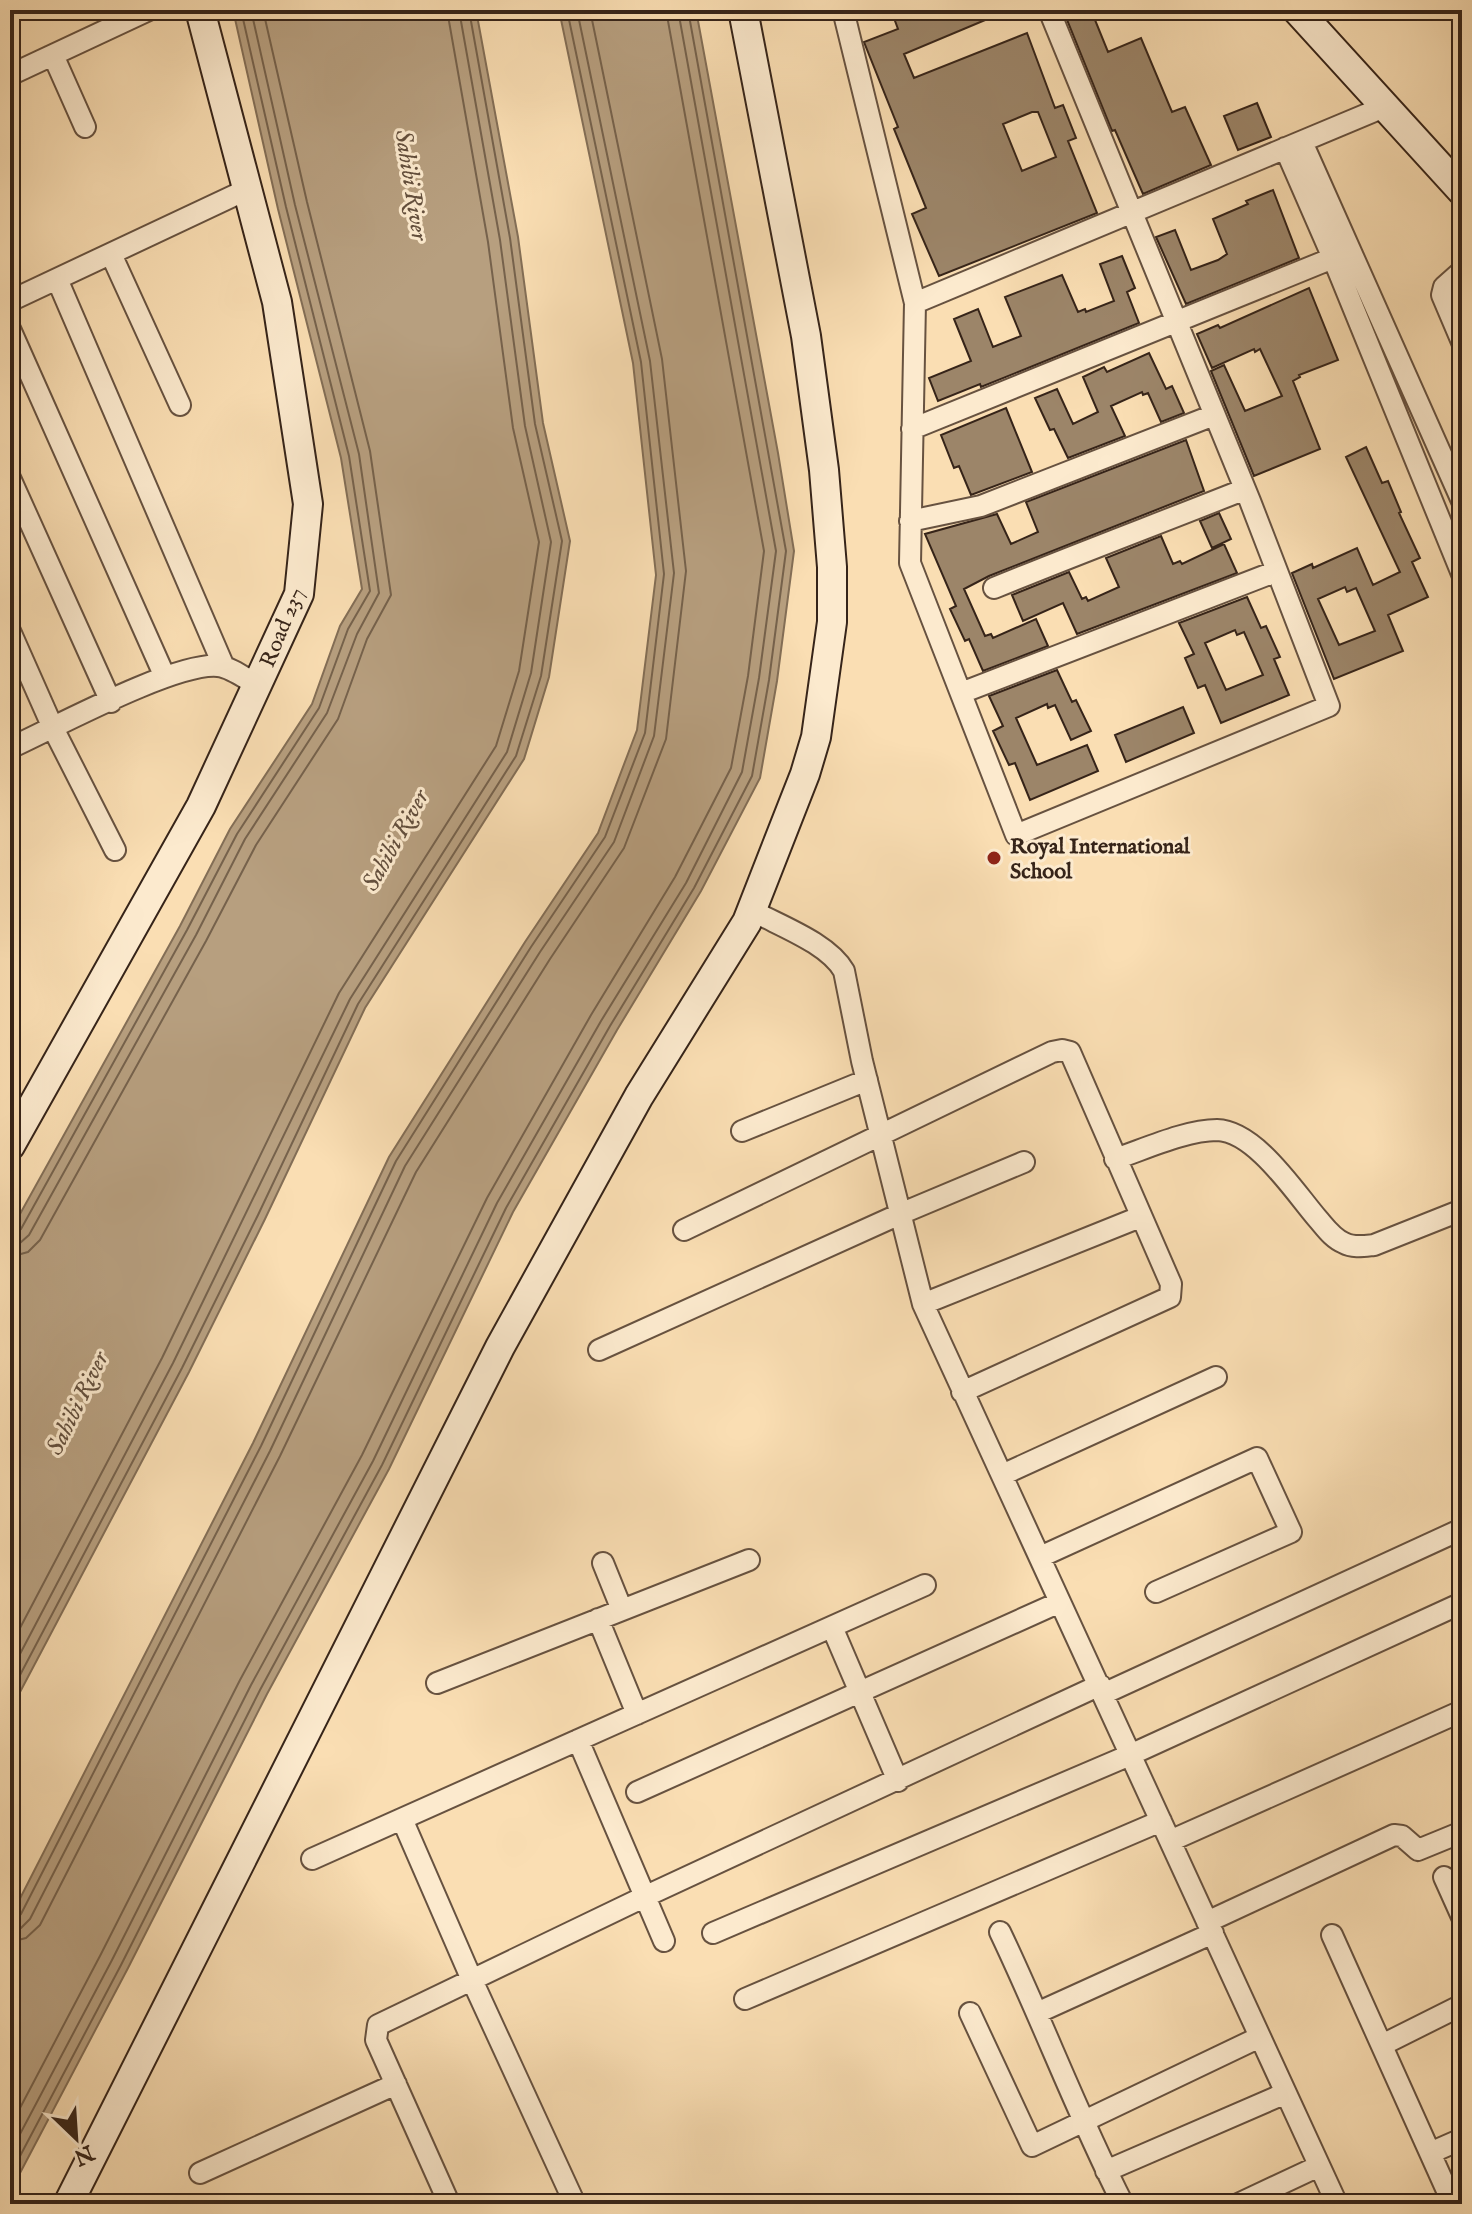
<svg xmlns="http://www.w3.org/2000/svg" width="1472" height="2214" font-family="'IM FELL English',serif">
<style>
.water{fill:#b79f7f;stroke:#836e56;stroke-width:2}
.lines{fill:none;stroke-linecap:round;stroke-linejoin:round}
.shore{stroke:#76624c;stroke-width:2}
.building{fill:#9c8569;stroke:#362419;stroke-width:2;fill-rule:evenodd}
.street-casing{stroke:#675240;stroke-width:24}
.secondary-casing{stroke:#362419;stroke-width:32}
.street{stroke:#fceace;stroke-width:20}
.secondary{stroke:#fceace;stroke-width:28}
.poi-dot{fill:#8f2418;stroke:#fceace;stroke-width:3}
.labels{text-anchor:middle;stroke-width:6;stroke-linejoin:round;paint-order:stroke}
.street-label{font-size:22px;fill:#362419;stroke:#fceace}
.poi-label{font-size:22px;font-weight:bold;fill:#362419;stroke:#fceace;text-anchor:start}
.water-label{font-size:24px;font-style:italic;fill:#634f3d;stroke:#fceace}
</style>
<rect width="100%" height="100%" fill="#fadeb3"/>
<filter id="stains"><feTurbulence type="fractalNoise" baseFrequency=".0025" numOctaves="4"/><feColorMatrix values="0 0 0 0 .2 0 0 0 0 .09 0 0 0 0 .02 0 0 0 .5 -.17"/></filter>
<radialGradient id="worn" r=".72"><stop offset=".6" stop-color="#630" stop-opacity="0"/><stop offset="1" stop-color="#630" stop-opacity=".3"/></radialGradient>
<!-- water -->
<path class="water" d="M233,10H476L518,237L543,423L570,541L549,677L524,759L365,1008L265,1219L189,1372L10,1711V1232L180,926L230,829L312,704L340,626L362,589L341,458L278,209Z
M559,10H696L778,453L794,551L777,681L760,778L701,891L617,1030L513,1212L389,1469L267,1694L128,1968L10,2192V1918L253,1443L389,1157L525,942L598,833L637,730L656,575L633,363Z"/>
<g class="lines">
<!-- shore -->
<path class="shore" d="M10,1234L21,1229L187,930L237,834L319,708L348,629L370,591L349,456L286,207L241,10
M10,1245L20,1243L29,1235L196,935L245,839L327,713L357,634L379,593L359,454L295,205L251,10
M10,1257L28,1252L40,1240L206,941L256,845L338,719L367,639L391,595L370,451L307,202L263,10
M10,1647L162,1358L339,993L496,746L519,671L539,542L513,428L488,242L447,10
M10,1673L173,1363L350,999L507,752L531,673L551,542L525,426L500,240L459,10
M10,1694L182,1368L258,1215L358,1004L516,756L541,676L562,541L535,424L510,238L469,10
M10,1919H16L21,1914L261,1446L396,1161L531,947L605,837L645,733L664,574L641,362L567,10
M10,1929L21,1928L30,1919L270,1451L405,1166L540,952L614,842L654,736L674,573L650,361L577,10
M10,1942L26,1938L40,1925L280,1456L416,1172L550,959L624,848L666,739L686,571L662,359L590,10
M10,2127L101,1954L240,1680L362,1455L487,1198L591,1015L675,877L731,768L748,676L764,551L666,10
M10,2153L112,1960L251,1685L373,1461L497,1203L601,1021L686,883L742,772L759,678L776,551L678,10
M10,2175L121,1965L260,1690L382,1465L506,1208L610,1026L694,888L752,776L769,680L786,551L688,10"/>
</g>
<!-- building -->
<path class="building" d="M891,10H1009L904,54L914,78L1027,33L1055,108L1063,105L1076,138L1068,141L1097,213L939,276L912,214L926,208L894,129L898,127L864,42L898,29ZM1032,112H1038L1056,157L1022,171L1003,124Z
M1063,10H1091L1108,52L1141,38L1172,112L1185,107L1211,165L1143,194L1115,130L1112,131Z
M1257,103L1271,137L1238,150L1224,116Z
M1273,190L1299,258L1186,304L1156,237L1175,230L1191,270L1218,260L1227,254L1213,219L1248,204L1246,201Z
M1122,256L1135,288L1127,292L1139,323L981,387L980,384L938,401L929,378L971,361L954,319L978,309L993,347L1021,336L1005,297L1062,275L1078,312L1085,309L1086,312L1114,301L1100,264Z
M1309,288L1338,360L1299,375L1300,377L1293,381L1320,449L1254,476L1211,371L1224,365L1245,411L1282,396L1260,349L1255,352L1254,349L1212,368L1197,334L1218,325L1220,328Z
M1149,353L1166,389L1172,386L1184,413L1161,422L1148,393L1143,395L1142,392L1111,406L1125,436L1068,458L1054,429L1050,430L1035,398L1057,389L1073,424L1098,412L1083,377L1104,367L1107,372Z
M1006,408L1032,472L971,495L959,466L954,468L941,435Z
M1186,440L1204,491L989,576L964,589L985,636L991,634L993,638L1036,619L1048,646L983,671L969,639L965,641L950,609L956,606L925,534L997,514L1011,544L1038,532L1026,502Z
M1366,447L1382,483L1388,481L1401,512L1399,513L1420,558L1412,562L1428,597L1388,615L1403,651L1334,679L1292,573L1312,564L1313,568L1357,548L1373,585L1400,572L1346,457ZM1345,587L1347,592L1356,588L1375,631L1339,645L1318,599Z
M1219,513L1231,539L1212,548L1200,521Z
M1161,536L1173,564L1180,561L1182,564L1224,544L1237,573L1077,634L1063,603L1023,621L1012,595L1069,572L1082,599L1086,597L1088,601L1119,587L1106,558Z
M1247,597L1261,628L1266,626L1280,657L1274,659L1289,695L1221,723L1205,685L1198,688L1185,658L1194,654L1179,623ZM1235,630L1237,635L1244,632L1263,675L1226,690L1205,643Z
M1057,670L1072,702L1076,700L1091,731L1071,740L1055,705L1048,708L1047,704L1016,718L1037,765L1087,745L1098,771L1030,800L1015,763L1009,765L993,731L1003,726L989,696Z
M1183,707L1194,733L1126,762L1115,735Z"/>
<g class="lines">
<!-- street casing -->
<g class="street-casing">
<path id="street" d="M843,10L915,303L910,563L1016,835L1329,706L1250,501L1049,10
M53,55L85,127
M10,75L149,10
M1302,142L1462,501
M1285,148L1333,258L1462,574
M111,254L180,405
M1462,271L1444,287L1442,295L1462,342
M57,279L224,667
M10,301L248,189
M915,303L1384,107
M10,329L165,677
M912,429L1333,258
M10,478L111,702
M910,521L981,506L1214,415
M994,588C1077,554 1160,523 1243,490
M10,631L53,728L115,850
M961,693L1277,571
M10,748C54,728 175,662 218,666C231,667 246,679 257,685
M751,910C780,926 828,943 844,971L862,1061L923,1304L1337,2204
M742,1131L867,1080
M1115,1159C1145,1149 1186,1130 1217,1130C1255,1131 1294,1191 1317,1218C1325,1227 1332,1238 1344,1243C1353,1248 1364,1246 1374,1245L1462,1210
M684,1230L1052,1052L1062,1050L1070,1052L1171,1284L1170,1297L962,1392
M923,1304L1140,1217
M599,1350L900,1214L1024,1162
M1002,1475L1216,1377
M1040,1557L1257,1458L1291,1532L1156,1592
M603,1563L622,1610
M598,1619L637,1714
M832,1627L898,1781
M437,1683L749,1560
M1103,1694L1462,1529
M578,1740L664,1941
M637,1792L1060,1602
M402,1819L472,1980L575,2204
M1170,1841L1462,1711
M312,1859L925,1585
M1444,1877L1462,1917
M1207,1922L1394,1835L1402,1836L1418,1850L1462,1832
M1000,1932C1043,2022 1078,2116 1123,2204
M713,1933L1130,1755L1462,1603
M1332,1935L1453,2204
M745,1999L1161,1821
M1039,2012L1213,1933
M970,2013L1032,2146L1260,2037
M1382,2045L1462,2005
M1430,2153L1462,2139
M1106,2171L1286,2093
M200,2173L396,2084
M449,2203L376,2040L378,2025L644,1897L1100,1685
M1238,2204L1319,2166"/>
</g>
<!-- secondary casing -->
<g class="secondary-casing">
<path id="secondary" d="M1297,10L1462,191
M10,1146L201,806L299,594L308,504L277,302L200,10
M68,2204L500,1347L639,1096L747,922L805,774L816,737L832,622V567L824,470L806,336L743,10"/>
</g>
<!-- street -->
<use href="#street" class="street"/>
<!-- secondary -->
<use href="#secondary" class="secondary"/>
</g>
<!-- markers -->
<circle class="poi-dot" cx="994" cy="858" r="8"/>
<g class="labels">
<!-- street labels -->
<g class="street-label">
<text transform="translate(281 627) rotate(-68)" y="8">Road 237</text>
</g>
<!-- poi labels -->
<g class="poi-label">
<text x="1010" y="853">Royal International<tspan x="1010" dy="25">School</tspan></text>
</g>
<!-- water labels -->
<g class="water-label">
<text transform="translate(412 185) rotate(81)" y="8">Sahibi River</text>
<text transform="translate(395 840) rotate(-61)" y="8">Sahibi River</text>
<text transform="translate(77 1403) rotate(-64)" y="8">Sahibi River</text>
</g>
</g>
<!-- margin -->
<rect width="1472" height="2214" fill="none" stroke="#fadeb3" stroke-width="40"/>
<rect x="12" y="12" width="1448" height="2190" fill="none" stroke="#362419" stroke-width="4"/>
<rect x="20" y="20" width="1432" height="2174" fill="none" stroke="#362419" stroke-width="2"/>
<!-- north arrow -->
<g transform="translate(76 2138) rotate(155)" stroke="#fceace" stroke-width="6" paint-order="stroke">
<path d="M0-6L14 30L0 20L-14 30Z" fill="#362419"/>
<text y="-12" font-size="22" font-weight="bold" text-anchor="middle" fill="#362419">N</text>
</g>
<rect width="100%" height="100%" filter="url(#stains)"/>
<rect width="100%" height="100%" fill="url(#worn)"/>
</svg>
